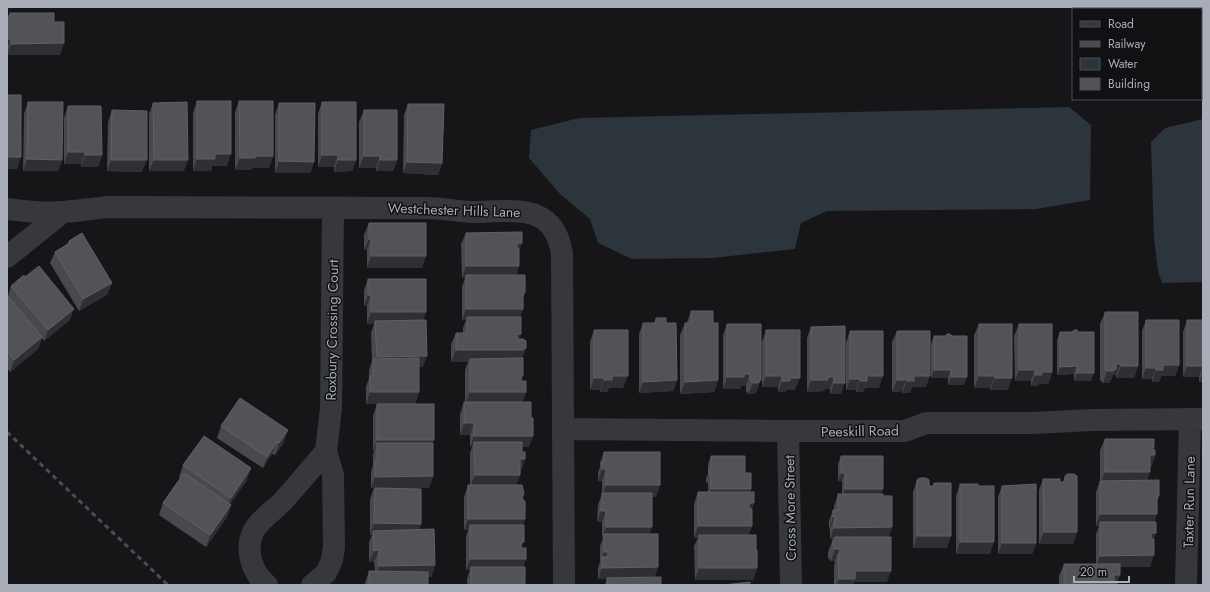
<svg xmlns="http://www.w3.org/2000/svg" width="1210" height="592" font-family="Jost,sans-serif">
<style>
.water{fill:#2c353c}
.lines{fill:none;stroke-linecap:round;stroke-linejoin:round}
.minor{stroke:#37383d;stroke-width:22}
.rail{stroke:#4a4c52;stroke-width:3;stroke-dasharray:5 4;stroke-linecap:butt}
.wall{fill:#47494d}
.shaded-wall{fill:#2f3033}
.building{fill:#525359;stroke:#5f6168}
.labels{text-anchor:middle;stroke-width:3;stroke-linejoin:round;paint-order:stroke}
.street-label{font-size:14px;fill:#a8adb8;stroke:#111113}
</style>
<rect width="100%" height="100%" fill="#161618"/>
<!-- water -->
<path class="water" d="M1069,107L1091,125L1090,200L1036,209L827,211L801,223L795,249L712,258L632,259L598,243L590,219L560,194L529,158L531,130L579,118Z
M1203,119V282L1162,283L1158,271L1154,238L1151,142L1165,128Z"/>
<g class="lines">
<!-- minor -->
<path class="minor" d="M7,209C25,211 45,214 63,212C79,211 94,208 110,207L425,208C441,208 456,211 472,212C513,212 554,201 562,254L564,585
M7,257L63,212
M564,429L788,431H905L926,423H1032L1092,420L1203,419
M788,431L791,585
M267,585C252,573 244,549 254,530C261,518 275,510 284,500C298,484 312,468 326,451
M312,585L326,573L332,560L334,547L333,475L326,451L331,408L333,208
M1186,585L1190,419"/>
<!-- rail -->
<path class="rail" d="M7,432L168,585"/>
</g>
<!-- wall -->
<path class="wall" d="M10,13L54,22L60,55H7V16H9Z
M197,101L227,166H212L211,171H193V113Z
M239,101L273,156L269,168H252L251,170H235V112Z
M28,102L62,160L58,171H23L24,114Z
M322,102L356,160L352,171L334,172V167H318V114Z
M153,103L184,171H149V114Z
M279,103L314,162L310,173H275V115Z
M408,104L442,163L438,175L403,173L404,115Z
M68,106L102,155L98,167H81V164H64V118Z
M112,110L142,172L107,171L108,122Z
M364,110L397,160L393,171H376V168H359V122Z
M369,223L426,256L422,268H367V250H364V235Z
M466,233L522,243L519,250V266L516,275L525,293L523,297V309L520,317L519,339L526,348L522,358L523,376L521,381L526,392L522,402L529,447H522L520,475L516,485L522,498L525,519L523,525L522,548L526,559L523,567L524,585H467V579L470,570H466V537L468,530H464V497L468,485H470V453L472,447H470V435H460V414L464,402H465V370L468,362H451V344L456,333H463V328L466,320H462V287L465,278H462L461,244Z
M69,241L108,294L79,311L50,263L55,252L67,244Z
M25,277L70,320L44,341L42,338L38,349L10,372L7,368V295L8,296L11,286Z
M368,279L426,312L423,320V367H419V392L415,404H366V387L369,378V370L372,361L371,333L374,324H367V306H364V290Z
M691,311L713,323L718,380L714,392L680,394V335L685,323H687Z
M1105,312L1138,366L1134,378H1116V375H1113L1111,380L1109,383H1103L1100,380V324Z
M656,318L666,323L677,380L673,391L639,393V334L643,323H654Z
M1146,320L1179,365L1175,376H1161L1159,382H1152V379H1142V331Z
M1187,320H1203V382H1199V377H1183V332Z
M727,324H761L757,391L754,394H748L746,391V386H741L740,389H723V335Z
M979,324L1008,390H990V388H974V335Z
M1019,324L1052,372L1048,384H1039L1038,386H1031V381H1015L1014,336Z
M845,326L841,394H830V389H825L824,391L807,392V338L811,327Z
M594,330L623,388H609L607,392H600V390H590V342Z
M766,330L795,390H786L785,392H778V387H762V342Z
M850,331L879,388H865L863,392H856V390H846V343Z
M897,331L926,387H912L910,393H902V390H901V392H892V342Z
M1060,332L1091,381H1074V374L1057,375V340Z
M934,336L964,385H948V378H931V344Z
M377,404L433,445V476L429,488H398L421,524L419,530L435,565L431,577H428V585H365V583L369,571H375L374,562H369V542L372,535H370V499L374,488H371V472L373,465V455L374,452H373V416Z
M221,426L284,442L275,455L272,454L263,468L217,438Z
M1105,439L1153,450L1155,455L1151,467H1150L1147,480L1159,496L1157,501L1154,522V539L1150,567H1120V575L1117,582V585H1059V576L1064,564H1096V534L1099,526H1096V492L1100,481V450Z
M604,452L656,497H652V527L649,534L658,567L654,578L661,585H605L607,579H598V568L600,562V546L603,538H602V522H597L598,505L602,494V481H598V473L600,467V463Z
M711,456L745,473L751,489L750,492L752,510V526L748,535L756,550L757,568L753,580H695L694,546L698,538H694V504L698,492H708V483L706,482V478L708,474V464Z
M841,456L883,496L892,527L888,537L887,582H854L853,585H834V566L835,561H831L828,558V552L833,539H830V529H829V521L833,510H834V506L838,494H842V481H838V464Z
M183,465L247,480L230,504L231,505L227,517L206,547L159,515L163,503L180,478L179,477Z
M1065,476L1077,532L1073,544H1039V490L1043,479L1063,482Z
M917,480L929,486H933L934,483L947,548H913V492Z
M960,484L990,554H956V496Z
M1002,486L1036,543L1032,554H998V497Z"/>
<!-- shaded-wall -->
<path class="shaded-wall" d="M7,39H11L7,49Z
M64,43L60,55H7V53L11,44Z
M68,152H85L81,164H64Z
M215,154H231L227,166H212L211,171H193L197,159Z
M85,155H102L98,167H81Z
M322,155H338L334,167H318Z
M255,156H273L269,168H252L251,170H235L240,158Z
M364,156H380L376,168H359Z
M7,157H21L17,169H7Z
M27,159L62,160L58,171H23Z
M111,160H147L142,172L107,171Z
M154,160H188L184,171H149Z
M338,160H356L352,171L334,172Z
M380,160H397L393,171H376Z
M279,161L314,162L310,173H275Z
M407,162L442,163L438,175L403,173Z
M369,239H371L367,250H364Z
M517,243H522L518,255H512Z
M371,256H426L422,268H367Z
M466,266H519L515,277L466,275L465,278H462Z
M112,283L108,294L79,311L83,299Z
M368,295H371L367,306H364Z
M74,309L70,320L44,341L48,330Z
M466,309H523L519,320L467,317L466,320H462Z
M371,312H426L422,324L375,321L374,324H367Z
M517,334H521L517,345Z
M42,337L38,349L10,372L14,360Z
M526,348L522,359H470L468,362H451L456,350Z
M427,356L423,367L373,369V366L377,357Z
M1116,364H1121L1116,375H1113L1111,380L1109,383H1103L1107,371Z
M1163,365H1179L1175,376H1161L1159,382H1152L1156,370Z
M1077,366L1074,374L1057,375L1060,367Z
M1121,366H1138L1134,378H1116Z
M1187,366H1203L1199,377H1183Z
M1146,368H1156L1152,379H1142Z
M934,370H951L948,378H931Z
M1019,370H1035L1031,381H1015Z
M1203,371V382H1199Z
M1042,372H1052L1048,384H1039L1038,386H1031L1035,375Z
M1077,373H1094L1091,381H1074Z
M744,374H750L746,386H741L740,389H723L727,377Z
M521,376H523L519,388Z
M612,376H628L623,388H609L607,392H600L604,380Z
M766,376H782L778,387H762Z
M867,376H883L879,388H865L863,392H856L860,381Z
M914,376H930L926,387H912L910,393H902L907,381Z
M979,376H995L990,388H974Z
M828,377H834L830,389H825L824,391L807,392L811,380Z
M951,377H967L964,385H948Z
M594,378H604L600,390H590Z
M790,378H800L795,390H786L785,392H778L782,381Z
M995,378H1012L1008,390H990Z
M850,379H860L856,390H846Z
M907,379L902,390H901V392H892L897,380Z
M677,380L673,391L639,393L643,382Z
M718,380L714,392L680,394L685,382Z
M761,380L757,391L754,394H748L753,383Z
M834,383H845L841,394H830Z
M370,392H419L415,404H366Z
M470,392H526L522,404H465Z
M464,423H474L470,435H460Z
M288,430L284,442L275,455L279,443Z
M474,436H533L529,447H474V442L472,447H470Z
M377,440H434L430,452L377,443L374,452H373Z
M277,442L272,454L263,468L267,457Z
M1153,447H1154L1151,455H1155L1151,467H1146Z
M520,459H525L521,471H516Z
M251,468L247,480L227,509L231,498Z
M602,469H606L602,481H598Z
M1105,472H1150L1146,484H1100Z
M841,473H845L842,481H838Z
M475,475H520L516,487H470Z
M433,476L429,488H371L375,477Z
M606,485H660L656,497H602Z
M711,489H751L748,497H708Z
M845,489H883L880,497H842Z
M749,503H754L750,515H745Z
M231,505L227,517L206,547L210,535Z
M601,511H606L602,522H597Z
M1100,514H1157L1153,525L1100,522L1099,526H1096Z
M833,517H836L834,522V519L830,529H829Z
M468,519H525L521,530L470,525L468,530H464Z
M374,523L421,524L416,536L373,531L372,535H370Z
M698,526H752L747,537L699,535L698,538H694Z
M606,527H652L647,538L604,534L603,538H602Z
M892,527L888,539H830L834,528Z
M1044,532H1077L1073,544H1039Z
M1151,533H1156L1152,544H1146Z
M917,536H951L947,548H913Z
M521,542H524L519,554Z
M960,542H994L990,554H956Z
M1002,543H1036L1032,554H998Z
M835,549H840L835,561H831Z
M379,550L374,562H369L374,551Z
M604,552H608L603,563L602,558Z
M1154,555L1150,567H1096L1100,556Z
M470,559H526L522,570L471,567L470,570H466Z
M435,565L431,577L375,578L379,566Z
M658,567L654,579L607,578V579H598L602,568Z
M699,568H757L753,580H695Z
M855,571H891L887,582H854L853,585H836L839,579Z
M1114,575H1120L1116,585H1110Z"/>
<!-- building -->
<path class="building" d="M10,13H54V22H64V43L11,44V39H7V16H10Z
M7,95H21V157H7Z
M197,101H231V154H215V159H197Z
M239,101H273V156H255V158H240Z
M28,102H63L62,160L27,159Z
M187,102L188,160H154L153,103Z
M322,102H356V160H338V155H322Z
M279,103H315L314,162L279,161Z
M408,104H444L442,163L407,162Z
M68,106H101L102,155H85V152H68Z
M112,110L147,111V160H111Z
M364,110H397V160H380V156H364Z
M369,223H426V256H371V239H369Z
M522,232V243H517V249H519V266H466V233Z
M82,233L112,283L83,299L55,252L70,243L69,241Z
M39,266L74,309L48,330L11,286L24,275L25,277Z
M466,275H525V293H523V309H466Z
M368,279H426V312H371V295H368Z
M7,295L42,337L14,360L7,351Z
M691,311H713V323H718V380L685,382V323H691Z
M1105,312H1138V366H1121V364H1116V369L1113,371H1107L1105,369Z
M467,317H521V334H517V339H523L526,341V348L523,350H456V333H467Z
M656,318H666V323H676L677,380L643,382V323H656Z
M426,320L427,356L377,357L375,321Z
M1146,320H1179V365H1163V370H1156V368H1146Z
M1187,320H1203V366H1187Z
M727,324H761V380L758,383H753L750,380V374H744V377H727Z
M979,324H1012V378H995V376H979Z
M1019,324H1052V372H1042V375H1035V370H1019Z
M845,326V383H834V377H828V380H811V327Z
M594,330H628V376H612V380H604V378H594Z
M766,330H800V378H790V381H782V376H766Z
M1074,330H1077L1078,332H1094V373H1077V366L1060,367V332H1072Z
M850,331H883V376H867V381H860V379H850Z
M897,331H930V376H914V381H907V379H905V380H897Z
M947,334H950L952,336H967V377H951V370H934V336H945Z
M419,358V392H370V376H373V359Z
M523,358V376H521V381H526V392H470V359Z
M240,398L288,430L279,443L277,442L267,457L221,426Z
M464,402H531V418H533V436H474V423H464Z
M377,404H434V440H377Z
M204,436L251,468L231,498L183,465Z
M1105,439H1154V447H1153V450H1155V455H1150V472H1105Z
M474,442H522V452H525V459H520V475H475Z
M377,443H433V476L375,477V461H377Z
M604,452H660V485H606V469H602V462H604Z
M711,456H745V473H751V489H711V475L709,474V470L711,468Z
M841,456H883V489H845V473H841Z
M184,473L231,505L210,535L163,503Z
M1068,474H1074L1077,476V532H1044L1043,479H1060V482H1065V476Z
M920,478H926L929,480V486H934V483H951V536H917V480Z
M1159,480V496H1157V514H1100V481Z
M960,484H978V486H994V542H960Z
M1036,484V543H1002V486Z
M468,485H522L524,493L522,498H523V501H525V519H468Z
M375,488L421,489V524L374,523Z
M698,492H754V503H749V509H752V526H698Z
M602,493H652V527H606V511H601V503H604V502H602Z
M838,494H883V496H892V527L834,528V519H836V517H833V510H838Z
M1100,522H1156V533H1151V539H1154V555L1100,556Z
M470,525H524V542H521V548H526V559H470Z
M434,529L435,565L379,566V550L374,551L373,531Z
M604,534H658V567L602,568V557H608V552H604Z
M699,535H756V550H757V568H699Z
M835,537H891V571H855V579H839L838,554H840V549H835L833,547V540Z
M1064,564H1120V575H1114V581H1117V585H1064Z
M471,567H525V584H522V585H471Z
M369,571L428,572V585H369Z
M661,577V585H607V578Z
M750,582V585H723Z"/>
<g class="labels">
<!-- street labels -->
<g class="street-label">
<text transform="translate(454 210) rotate(2)" y="5">Westchester Hills Lane</text>
<text transform="translate(332 330) rotate(-89)" y="5">Roxbury Crossing Court</text>
<text transform="translate(860 431) rotate(-1)" y="5">Peeskill Road</text>
<text transform="translate(1189 502) rotate(-89)" y="5">Taxter Run Lane</text>
<text transform="translate(790 508) rotate(-91)" y="5">Cross More Street</text>
</g>
</g>
<!-- border -->
<rect width="1210" height="592" fill="none" stroke="#a8adb8" stroke-width="16"/>
<!-- legend -->
<rect x="1072" y="8" width="130" height="92" fill="#111113" stroke="#4d4f55"/>
<rect x="1080" y="21" width="20" height="6" fill="#37383d" stroke="#4d4f55"/>
<text x="1108" y="28" font-size="12" fill="#a8adb8">Road</text>
<rect x="1080" y="41" width="20" height="6" fill="#4a4c52" stroke="#4d4f55"/>
<text x="1108" y="48" font-size="12" fill="#a8adb8">Railway</text>
<rect x="1080" y="58" width="20" height="12" fill="#2c353c" stroke="#4d4f55"/>
<text x="1108" y="68" font-size="12" fill="#a8adb8">Water</text>
<rect x="1080" y="78" width="20" height="12" fill="#525359" stroke="#4d4f55"/>
<text x="1108" y="88" font-size="12" fill="#a8adb8">Building</text>
<!-- scale -->
<path d="M1074 576v6h55v-6" fill="none" stroke="#a8adb8" stroke-width="2"/>
<text x="1080" y="576" font-size="12" fill="#a8adb8" stroke="#111113" stroke-width="3" paint-order="stroke">20 m</text>
</svg>
